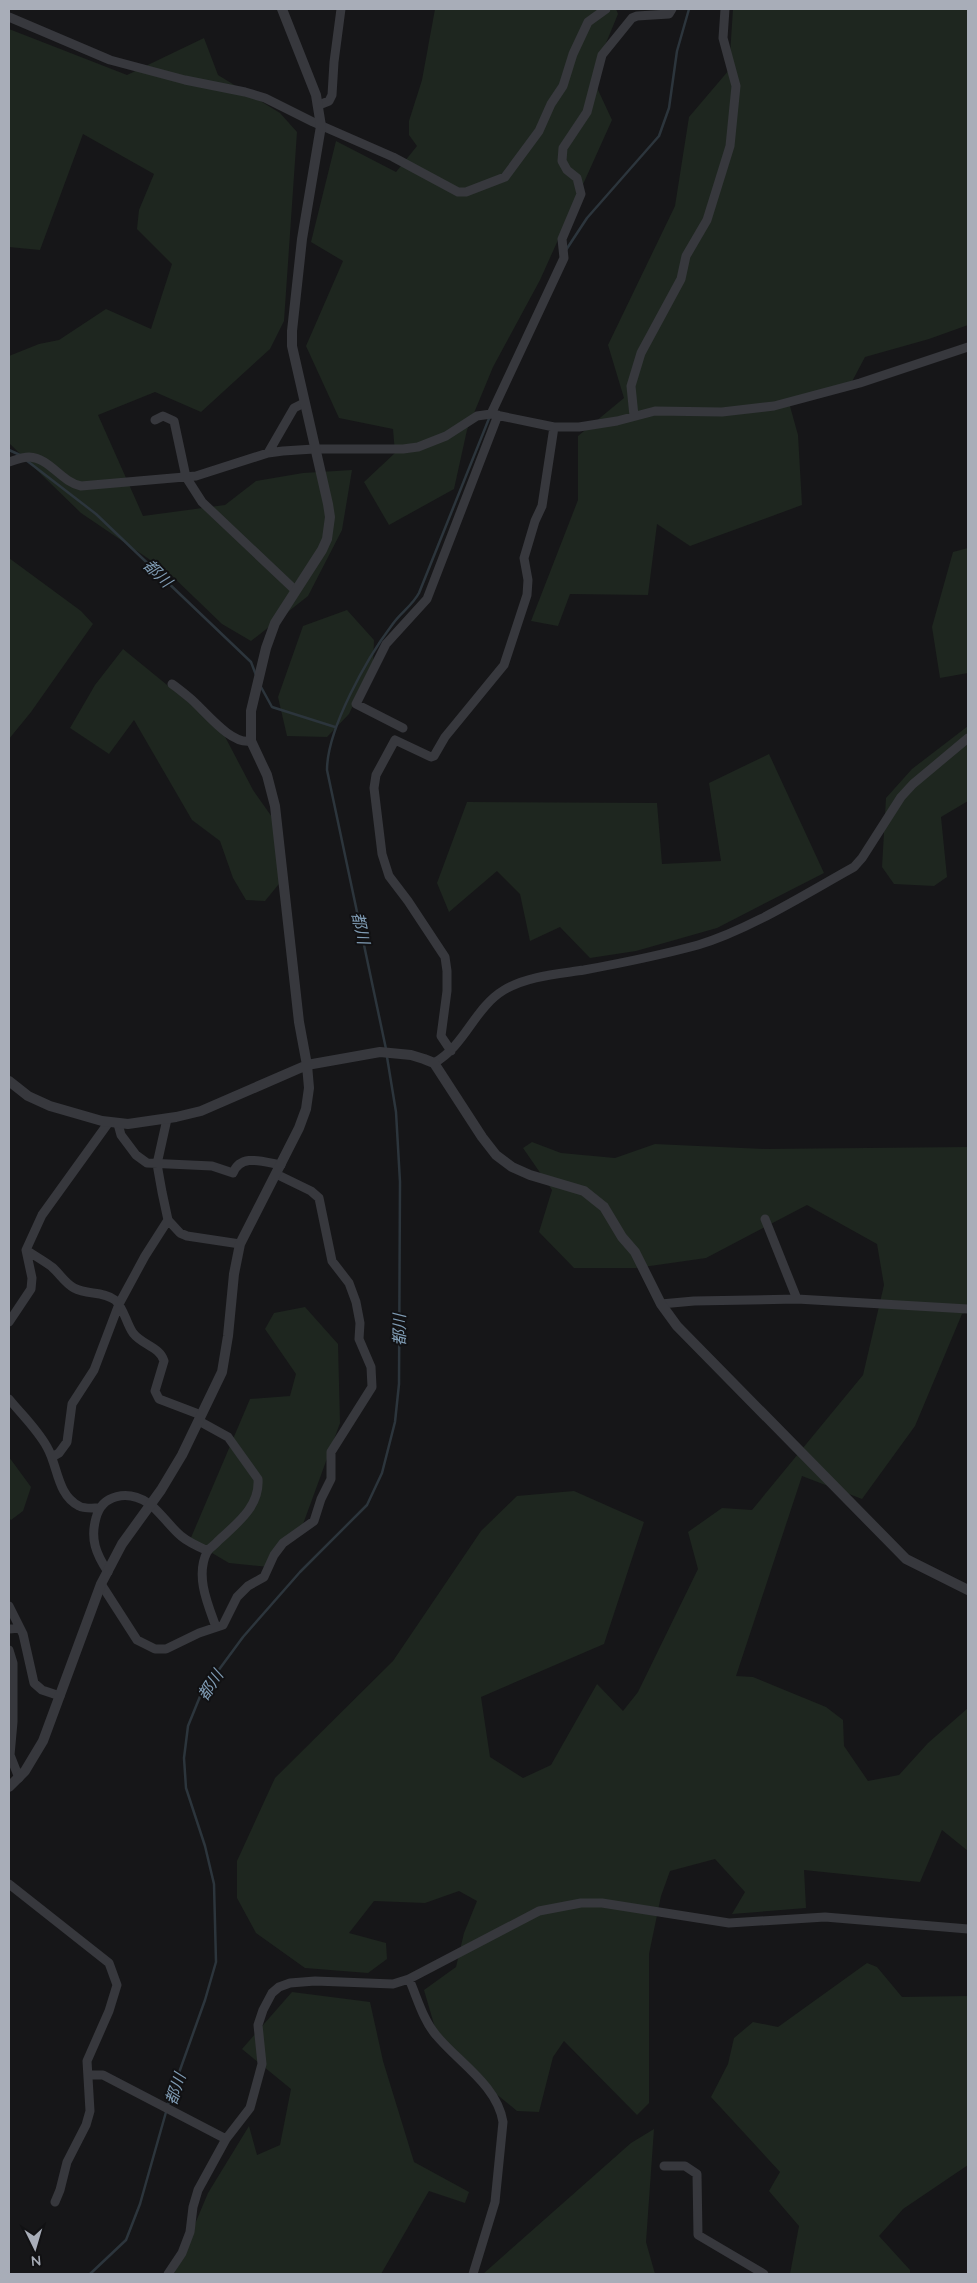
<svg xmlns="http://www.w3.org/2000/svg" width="977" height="2283" font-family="Quicksand,'Noto Sans JP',sans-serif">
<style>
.green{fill:#1e261f}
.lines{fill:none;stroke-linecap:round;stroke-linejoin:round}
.stream{stroke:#2c353c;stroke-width:2.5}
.minor{stroke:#37383d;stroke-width:9}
.tertiary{stroke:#37383d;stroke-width:10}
.labels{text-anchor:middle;stroke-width:4;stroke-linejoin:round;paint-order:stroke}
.water-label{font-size:16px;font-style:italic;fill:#7f9bb3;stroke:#111113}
</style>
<rect width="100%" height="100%" fill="#161618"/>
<!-- green -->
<path class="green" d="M435,9H616L618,14L592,77L612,120L540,280L493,367L467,430L454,489L389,525L364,482L395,453L393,429L339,418L306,346L343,261L311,242L336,141L396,172L417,146L409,135V121L422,80Z
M733,9H968V325L929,339L865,357L847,391L788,399L798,435L802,505L690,546L657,524L648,595L570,594L558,626L531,621L578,500V436L624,398L608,345L675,206L689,117L729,70Z
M9,29L127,75L204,38L218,75L280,113L297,132L284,321L270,349L201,412L155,392L98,415L143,516L225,505L256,481L303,473L352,470L342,530L308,596L251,641L222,624L168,572L81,513L9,443V356L39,344L59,340L106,309L151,329L172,264L137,229L139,210L154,174L83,134L40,250L9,247Z
M968,548V673L940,678L932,627L953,552Z
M9,558L81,611L93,624L31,712L9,739Z
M347,610L374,640L373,664L349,714L327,737L287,736L278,697L303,626Z
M123,649L221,729L253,790L272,817L283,879L265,901L246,900L233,878L220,841L192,820L134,720L109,754L70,728L95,685Z
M968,726V801L941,817L947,877L934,886L894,884L882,867L886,798L912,769Z
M769,754L824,873L717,928L636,951L590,958L560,927L530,941L520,894L497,871L449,912L437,883L467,802L657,803L662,864L721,861L709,783Z
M532,1142L561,1153L615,1158L655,1144L765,1149L968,1147V1312L962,1314L915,1426L862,1499L802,1476L736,1676L753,1677L826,1707L843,1720L844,1746L868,1781L899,1775L928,1743L968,1708V1851L942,1830L920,1882L804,1870L806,1908L732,1914L745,1892L715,1859L670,1871L661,1896L649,1954V2103L637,2115L564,2041L553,2057L539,2112L517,2111L478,2079L438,2038L424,1990L456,1967L464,1933L477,1901L459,1891L425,1903L374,1901L349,1933L386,1943L387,1959L368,1973L305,1968L256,1933L237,1898V1861L275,1778L393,1661L481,1531L517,1496L574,1491L644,1522L604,1644L481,1697L490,1757L523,1778L551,1765L597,1684L623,1711L638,1692L698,1569L688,1532L722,1508L752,1510L863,1375L884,1285L877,1244L807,1205L706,1258L636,1268H574L539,1232L552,1190L523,1148Z
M305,1307L338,1344L340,1423L302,1527L269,1567L229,1563L190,1540L250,1399L290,1396L296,1374L265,1329L274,1313Z
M9,1457L31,1487L23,1511L11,1520L9,1518Z
M867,1963L877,1967L902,1997L968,1996V2165L903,2209L879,2236L910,2270V2274H790L799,2226L769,2191L780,2172L711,2097L728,2064L734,2038L753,2022L778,2027Z
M292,1992L370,2002L383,2061L414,2162L469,2192L465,2203L429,2191L381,2274H174L208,2193L249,2126L257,2155L280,2145L291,2089L242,2049Z
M654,2129L646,2242L655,2274H483L631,2143Z"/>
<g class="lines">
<!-- stream -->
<path class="stream" d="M566,250L587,218L659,136L669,108L677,51L689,9
M9,450L20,455
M26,460L96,514L251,662L256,675
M261,687L272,707L335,727
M386,1049L327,770C327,729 367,658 392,625C400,613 412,606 419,593L490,416
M90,2274L126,2240L140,2204L170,2098L205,2000L216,1962L214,1884L205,1846L186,1788L184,1758L188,1726L201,1694L243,1637L300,1572L367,1505L382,1473L395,1422L399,1384L400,1182L396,1112L387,1057"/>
<!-- minor -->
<path class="minor" d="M9,17L110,60L185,80L245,92L265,98L313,122L393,157L458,192H466L505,177L539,131L551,104L563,86L573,54L588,22L606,9
M319,105L329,101L332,95L334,62L341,9
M491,414L564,258L562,239L581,194L577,178L567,170L562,161L563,148L587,112L602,55L632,18L637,16L669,14L672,9
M634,416L631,386L641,353L681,279L686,256L707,220L730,146L736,86L723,38L725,9
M155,420L163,416L174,421L186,477L202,502L295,590
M268,453L294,408L304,403
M9,462C15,460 23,457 29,457C50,458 61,482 81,486L196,476L268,453L283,451L314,449H403L418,447L446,436L477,416L491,414L554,427H579L617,421L655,411L722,412L774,406L860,383L968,347
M172,684C179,689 185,694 191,699C206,712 231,745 251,741
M403,728L356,704L386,644L427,599L498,415
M451,1051L441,1036L447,991V971L445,957L408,901L389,876L382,854L374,788L376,775L395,740L431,757L434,756L445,737L504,665L527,595L528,580L524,558L535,521L542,506L554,427
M434,1063C465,1046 474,1008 504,990C527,976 558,974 584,970C622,963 661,955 698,945C749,930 807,893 854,867L862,858L901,797L913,784L968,738
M167,1119L157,1164L162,1192L168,1220L180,1233L187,1236L240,1244
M118,1124L121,1135L136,1155L147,1163L212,1166L233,1173C241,1153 263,1162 281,1165
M765,1219L797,1299
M26,1250C35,1256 44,1261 52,1267C60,1274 65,1283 74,1288C87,1295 103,1291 115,1300C124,1308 126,1323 133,1333C142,1345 160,1347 164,1361L155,1391L159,1399L201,1415
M661,1304L694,1301L797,1299L968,1309
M9,1322L31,1289L32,1278L26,1250L42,1215L109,1122
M9,1399C22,1415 37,1429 47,1447C58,1466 57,1495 79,1506C84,1509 93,1508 98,1508
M199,1421L228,1437L258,1479C260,1507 236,1524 218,1541C215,1545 209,1548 207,1552C195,1576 208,1605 216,1627
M52,1457L59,1453L67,1442L72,1404L94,1370L119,1304L145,1256L168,1220
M108,1572C96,1554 90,1539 96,1518C102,1494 128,1490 148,1503C157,1508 171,1528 181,1536C188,1542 199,1547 208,1551
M101,1584L137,1640L155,1649H166L199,1633L223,1625L237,1597L248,1586L264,1577L274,1555L283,1543L314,1521L321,1499L331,1479V1452L372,1387L371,1367L359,1339L360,1323L356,1302L349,1283L332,1261L319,1198L311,1191L276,1174
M9,1606L23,1634L34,1683L42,1690L60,1696
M9,1629L20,1628
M9,1650L13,1663V1722L10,1755L19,1778
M9,1884L109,1963L117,1985L109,2011L87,2061L90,2111L86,2125L67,2162L60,2190L55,2202
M409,1979C417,1997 423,2020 436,2035C458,2062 497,2085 503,2122L495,2202L473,2274
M89,2075H103L226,2139
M664,2166H685L697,2174L698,2235L764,2274
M168,2274L182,2253L190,2232L193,2207L198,2190L226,2139L250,2108L262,2064L258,2025L263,2010L272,1993L279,1987L290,1983L315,1981L393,1984L409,1979L539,1911L581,1903H602L729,1923L825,1917L968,1929"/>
<!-- tertiary -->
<path class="tertiary" d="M9,1081L28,1096L50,1106L102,1121L128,1124L176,1117L201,1111L307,1065L380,1052L411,1055L424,1059L434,1063L482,1137L496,1155L512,1167L530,1175L584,1191L604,1207L622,1237L635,1252L661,1304L677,1326L906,1559L968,1590
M9,1787L25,1771L43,1741L101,1584L122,1544L161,1490L182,1455L222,1372L228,1336L234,1274L240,1244L299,1128L306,1109L309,1088L307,1065L299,1022L275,806L267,775L251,741V711L266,648L275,623L322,550L327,539L330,517L328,504L292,346V331L302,239L321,126L316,95L282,9"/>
</g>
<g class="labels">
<!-- water labels -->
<g class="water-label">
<text transform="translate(158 573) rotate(44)" y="6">都川</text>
<text transform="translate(361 928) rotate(78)" y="6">都川</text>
<text transform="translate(399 1330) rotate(-90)" y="6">都川</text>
<text transform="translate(210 1685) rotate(-57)" y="6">都川</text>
<text transform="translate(175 2089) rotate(-72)" y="6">都川</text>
</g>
</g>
<!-- border -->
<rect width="977" height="2283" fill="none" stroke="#a8adb8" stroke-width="20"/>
<!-- north arrow -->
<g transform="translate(35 2248) rotate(175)" stroke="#111113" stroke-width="4" paint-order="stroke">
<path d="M0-4L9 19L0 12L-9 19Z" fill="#a8adb8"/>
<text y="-8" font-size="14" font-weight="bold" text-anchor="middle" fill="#a8adb8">N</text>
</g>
</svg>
